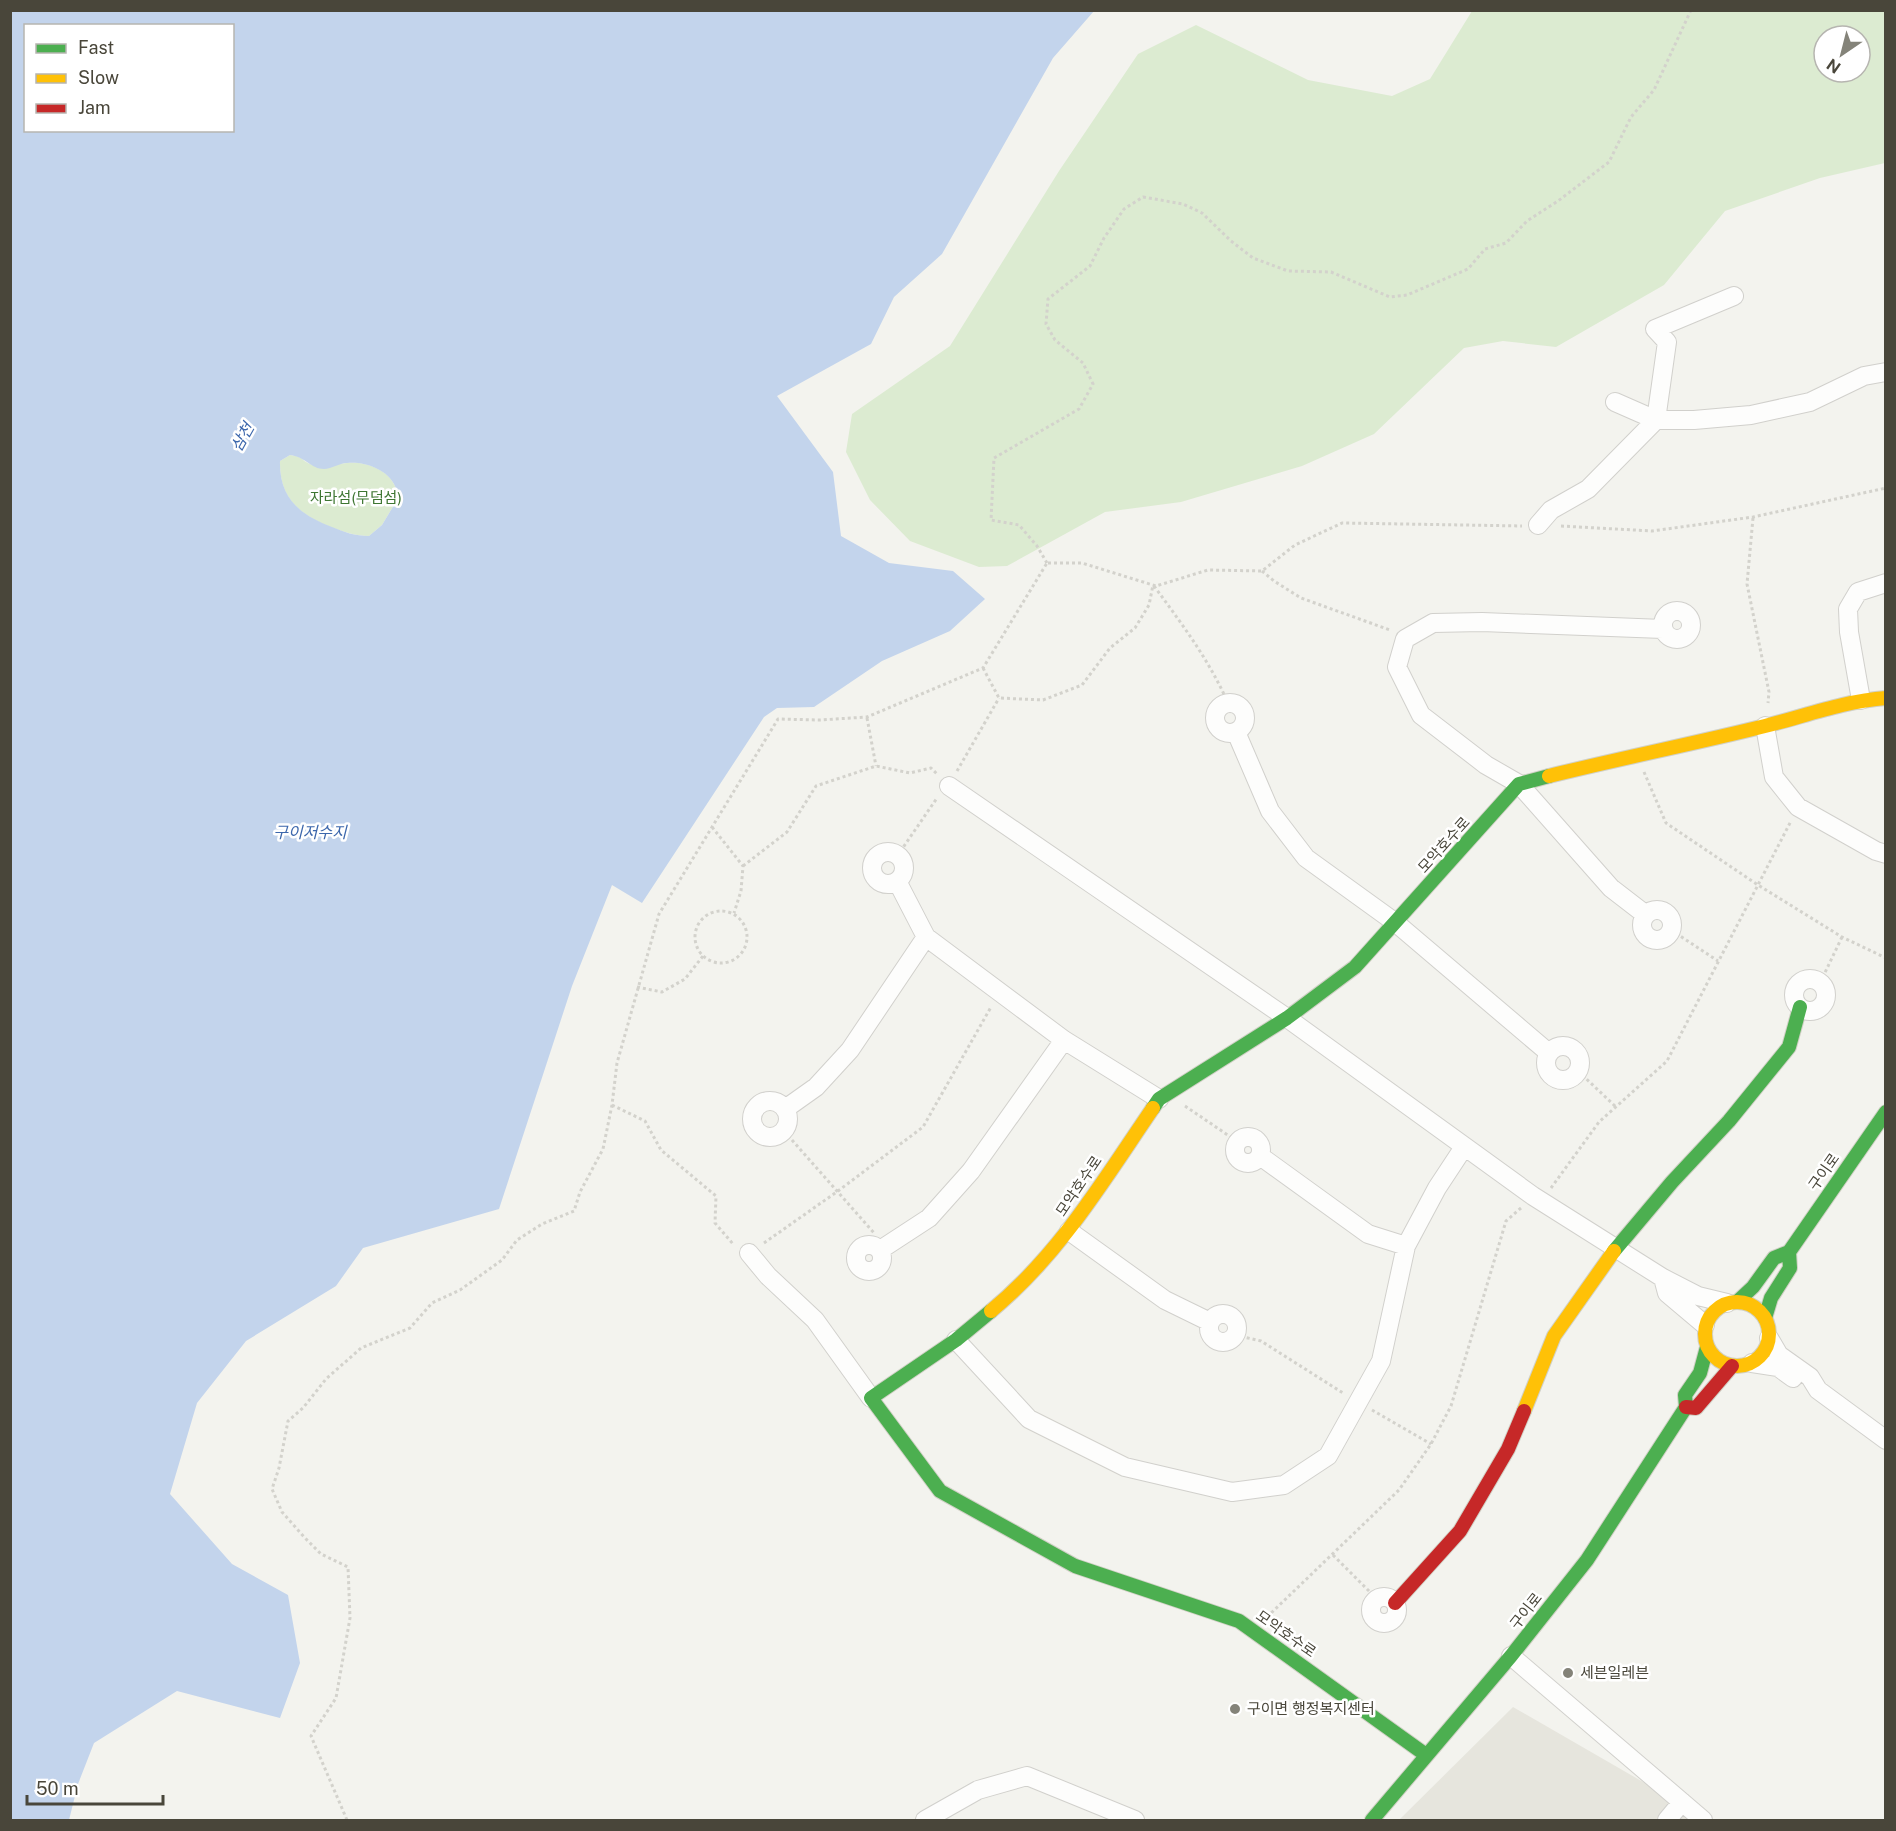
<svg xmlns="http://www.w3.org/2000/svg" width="1896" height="1831" font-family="'Public Sans','Noto Sans KR',sans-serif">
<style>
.residential{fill:#e6e5dd}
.green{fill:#dcebd1;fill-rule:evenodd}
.water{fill:#c3d4ec;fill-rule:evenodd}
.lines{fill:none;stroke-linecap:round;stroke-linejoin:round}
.street-casing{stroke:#d1d0cc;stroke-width:20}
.fast-casing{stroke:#d1d1c6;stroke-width:16}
.slow-casing{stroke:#d1d1c6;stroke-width:16}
.jam-casing{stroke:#d1d1c6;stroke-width:16}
.path{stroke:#d3d2cc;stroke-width:3;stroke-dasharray:3 3;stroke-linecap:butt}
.street{stroke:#fdfdfc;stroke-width:18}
.fast{stroke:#4caf50;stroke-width:14}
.slow{stroke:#ffc107;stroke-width:14}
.jam{stroke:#c62828;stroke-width:14}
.poi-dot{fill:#848379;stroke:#fff;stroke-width:2}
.labels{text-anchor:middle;stroke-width:5;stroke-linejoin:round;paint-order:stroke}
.park-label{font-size:15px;fill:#3e7632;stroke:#fff}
.street-label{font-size:15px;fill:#49463a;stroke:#fff}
.poi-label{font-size:15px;fill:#49463a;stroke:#fff;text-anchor:start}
.water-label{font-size:16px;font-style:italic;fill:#3c67ac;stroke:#fff}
</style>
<rect width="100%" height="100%" fill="#f3f3ee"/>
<!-- residential -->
<path class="residential" d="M1513,1707L1709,1820H1399Z"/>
<!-- green -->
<path class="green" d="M1472,11H1885V163L1820,178L1725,211L1664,285L1556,347L1503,341L1464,348L1374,434L1302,466L1181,502L1105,512L1007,566L979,567L910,541L870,500L846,452L852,414L950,346L1059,171L1138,54L1196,25L1308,80L1392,96L1430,79ZM1824,36H1860V72H1824Z
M290,455C305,457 300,460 310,464C322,469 336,464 347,463C364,461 388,469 395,486C397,490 397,496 397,500L382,525L369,536C355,536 345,532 333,528C300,515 279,499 280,461Z"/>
<!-- water -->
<path class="water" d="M11,10L1094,11L1053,58L942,254L894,297L871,344L777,396L833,472L841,536L889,563L953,571L985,599L950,631L882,661L814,707L777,708L764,717L642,903L612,885L572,986L499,1209L363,1248L336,1286L246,1341L197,1403L170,1494L232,1564L288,1595L300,1663L280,1718L177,1691L94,1743L78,1784L69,1820H10ZM26,26H232V130H26ZM290,455C306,457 311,469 324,469C332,469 339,463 347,463C363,461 388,469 395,486C397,490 397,496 397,500L382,525L369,536C355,536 344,532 332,527C300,515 279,498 280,461Z"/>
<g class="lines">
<!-- street casing -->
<g class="street-casing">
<path id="street" d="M1615,402L1656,420H1694L1751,415L1810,402L1864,376L1886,372
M1538,525L1551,510L1588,489L1656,420L1667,342L1655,329L1734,296
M1663 625a14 14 0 1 1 28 0a14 14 0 1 1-28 0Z
M1861,700L1849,632L1848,609L1858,592L1886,583
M1215 718a15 15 0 1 1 30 0a15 15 0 1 1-30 0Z
M1765,726L1774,777L1798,807L1876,851L1886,854
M1236,732L1270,811L1306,858L1396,923L1549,1053
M949,786L1287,1018L1533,1196L1663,1278L1698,1296L1727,1303
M872 868a16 16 0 1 1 32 0a16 16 0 1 1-32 0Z
M1642 925a15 15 0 1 1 30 0a15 15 0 1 1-30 0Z
M1646,915L1611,888L1519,784L1486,765L1421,715L1397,667L1405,639L1433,623L1482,622L1663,629
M926,937L1064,1040L1159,1099
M1794 995a16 16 0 1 1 32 0a16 16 0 1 1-32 0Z
M1546 1063a17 17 0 1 1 34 0a17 17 0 1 1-34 0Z
M752 1119a18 18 0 1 1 36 0a18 18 0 1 1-36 0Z
M785,1109L816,1087L850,1050L926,937L897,881
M1235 1150a13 13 0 1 1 26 0a13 13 0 1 1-26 0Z
M1260,1156L1368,1234L1406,1246
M1069,1231L1165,1300L1210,1322
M856 1258a13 13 0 1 1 26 0a13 13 0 1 1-26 0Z
M880,1250L929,1218L971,1171L1064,1040
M749,1253L768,1276L815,1320L871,1398
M1663,1278L1667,1293L1705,1325
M1209 1328a14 14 0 1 1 28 0a14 14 0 1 1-28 0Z
M1769,1338L1779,1355L1810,1377L1818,1390L1886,1440
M956,1340L1029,1419L1125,1467L1232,1492L1284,1485L1328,1456L1381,1361L1406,1246L1437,1188L1464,1147
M1752,1363L1778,1367L1793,1378
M1371 1610a13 13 0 1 1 26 0a13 13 0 1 1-26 0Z
M1511,1656L1703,1820
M925,1820L978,1790L1027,1776L1135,1820
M1667,1820L1682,1802"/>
</g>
<!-- fast casing -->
<g class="fast-casing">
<path id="fast" d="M1153,1108L1159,1099L1287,1018L1355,967L1519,784L1549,776
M1614,1251L1672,1182L1729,1121L1789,1047L1800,1007
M1738,1301L1753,1287L1774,1258L1789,1252L1886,1112
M991,1311L956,1340L871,1398L940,1491L1075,1566L1239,1621L1426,1755
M1765,1318L1771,1298L1790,1268L1789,1252
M1686,1407L1685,1395L1700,1373L1707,1347
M1372,1820L1511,1656L1587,1560L1686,1407"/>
</g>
<!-- slow casing -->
<g class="slow-casing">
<path id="slow" d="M1549,776C1621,758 1693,744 1765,726C1805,716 1844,701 1886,698
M1705 1334a32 32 0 1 1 64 0a32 32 0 1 1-64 0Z
M991,1311C1060,1254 1103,1181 1153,1108
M1524,1411L1554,1336L1614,1251"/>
</g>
<!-- jam casing -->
<g class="jam-casing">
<path id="jam" d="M1686,1407L1696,1408L1732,1366
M1395,1603L1460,1531L1508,1449L1524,1411"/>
</g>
<!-- path -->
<path class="path" d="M1753,518L1747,584L1769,692L1768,703
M1561,526L1652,531L1753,517L1886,488
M1047,563L1037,546L1019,525L991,520L994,458L1079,409L1093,384L1083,363L1055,340L1046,324L1048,299L1090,266L1104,238L1124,209L1143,197L1183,204L1202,213L1231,241L1253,258L1288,271L1331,272L1390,297L1407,295L1468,269L1485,249L1506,243L1527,221L1558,201L1609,162L1631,117L1654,90L1691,10
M1048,563H1082L1156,586L1208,570L1262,571L1295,545L1342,523L1522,526
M1262,571L1274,581L1301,598L1390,630
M1154,586C1182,624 1209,660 1228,703
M983,668L999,698L1043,700L1082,685L1110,648L1135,628L1149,605L1153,585
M867,718L876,766
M957,771L999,698
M1644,772L1666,823L1758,885L1842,937L1886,958
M712,827L743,866L741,891L734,913
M901,858L902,849L937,798
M743,866L787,832L816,786L876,766L910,773L931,768L937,774
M695 937a26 26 0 1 1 52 0a26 26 0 1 1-52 0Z
M1671,930L1718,961
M1820,983L1842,937
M637,987L662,992L685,979L703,956
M1578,1071L1616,1107
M612,1105L645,1121L661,1150L716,1196L715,1223L733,1244
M1185,1106L1238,1142
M784,1131L875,1234
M1551,1188L1599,1122L1667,1061L1791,821
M764,1243L838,1191L923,1127L991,1007
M1235,1335L1261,1341L1343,1393
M1372,1410L1431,1444
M1333,1555L1376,1598
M1267,1617L1399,1490L1431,1444L1451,1406L1506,1221L1521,1208
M347,1820L311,1736L336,1698L350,1618L348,1567L321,1554L304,1537L282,1512L272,1489L279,1468L288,1421L303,1408L326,1379L361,1348L410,1328L432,1303L460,1290L502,1260L517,1240L542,1224L574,1211L580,1192L603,1149L612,1105L617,1063L659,914L778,719L820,720L867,717L983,668L1047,563"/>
<!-- street -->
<use href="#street" class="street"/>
<!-- fast -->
<use href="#fast" class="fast"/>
<!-- slow -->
<use href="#slow" class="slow"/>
<!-- jam -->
<use href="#jam" class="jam"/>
</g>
<!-- markers -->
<g class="poi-dot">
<circle cx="1568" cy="1673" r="6"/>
<circle cx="1235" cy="1709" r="6"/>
</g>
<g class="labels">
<!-- park labels -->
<g class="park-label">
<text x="356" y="503">자라섬(무덤섬)</text>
</g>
<!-- street labels -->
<g class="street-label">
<text transform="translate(1444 845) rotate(-48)" y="5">모악호수로</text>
<text transform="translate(1824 1172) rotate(-55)" y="5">구이로</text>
<text transform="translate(1079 1186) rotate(-56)" y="5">모악호수로</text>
<text transform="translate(1526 1611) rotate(-52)" y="5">구이로</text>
<text transform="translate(1286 1634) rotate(35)" y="5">모악호수로</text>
</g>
<!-- poi labels -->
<g class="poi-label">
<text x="1580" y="1678">세븐일레븐</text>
<text x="1247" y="1714">구이면 행정복지센터</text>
</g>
<!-- water labels -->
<g class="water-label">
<text transform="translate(242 437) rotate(-61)" y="6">삼천</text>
<text x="310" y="838">구이저수지</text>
</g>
</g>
<!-- border -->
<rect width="1896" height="1831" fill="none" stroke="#49463a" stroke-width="24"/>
<!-- legend -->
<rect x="24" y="24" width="210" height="108" fill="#ffffff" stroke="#b6b5b0" stroke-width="1.5"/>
<rect x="36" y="44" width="30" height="9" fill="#4caf50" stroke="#b6b5b0" stroke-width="1.5"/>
<text x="78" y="54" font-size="18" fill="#49463a">Fast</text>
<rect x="36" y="74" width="30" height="9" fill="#ffc107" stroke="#b6b5b0" stroke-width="1.5"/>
<text x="78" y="84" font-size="18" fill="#49463a">Slow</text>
<rect x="36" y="104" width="30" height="9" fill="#c62828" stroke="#b6b5b0" stroke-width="1.5"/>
<text x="78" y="114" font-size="18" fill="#49463a">Jam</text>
<!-- north arrow -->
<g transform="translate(1842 54) rotate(215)"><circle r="28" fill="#ffffff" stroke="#b6b5b0" stroke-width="1.5"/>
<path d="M0-4.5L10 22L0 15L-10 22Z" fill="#848379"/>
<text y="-9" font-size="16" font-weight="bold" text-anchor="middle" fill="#49463a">N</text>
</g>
<!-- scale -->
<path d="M27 1795v9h136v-9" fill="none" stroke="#49463a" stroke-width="3"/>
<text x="36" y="1795" font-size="18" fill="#49463a" stroke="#ffffff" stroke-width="4.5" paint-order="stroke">50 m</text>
</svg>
